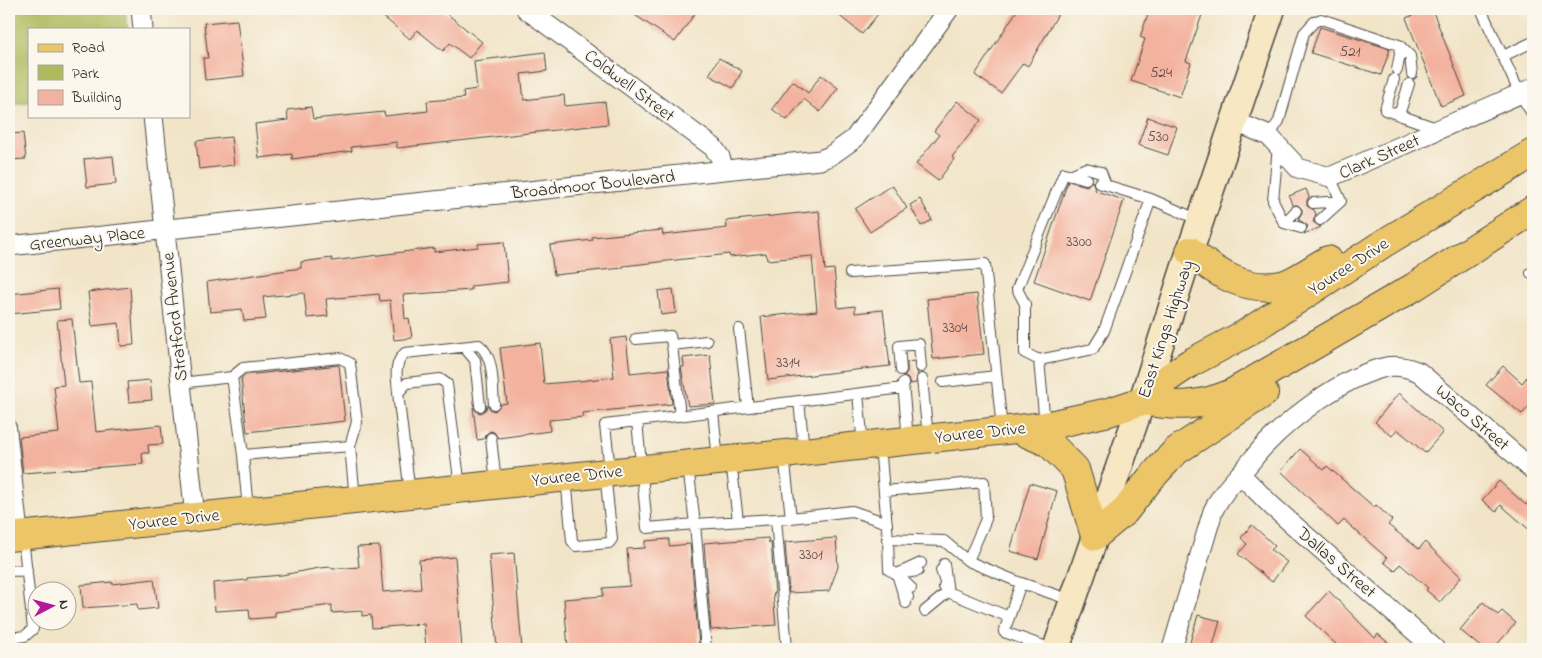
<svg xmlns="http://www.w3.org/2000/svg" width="1542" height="658" font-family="'Indie Flower',sans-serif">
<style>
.green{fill:#adbb5e;stroke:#6c7344}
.building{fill:#f3b29e}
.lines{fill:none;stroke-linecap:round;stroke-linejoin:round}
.lane-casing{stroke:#494742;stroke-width:12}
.street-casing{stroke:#494742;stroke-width:21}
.secondary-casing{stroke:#494742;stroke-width:29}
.primary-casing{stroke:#494742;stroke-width:30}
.lane{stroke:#fff;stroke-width:10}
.street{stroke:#fff;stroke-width:19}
.secondary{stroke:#f7e8c3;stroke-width:26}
.primary{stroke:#ecc569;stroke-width:28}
.labels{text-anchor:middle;stroke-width:4;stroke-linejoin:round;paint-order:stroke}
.number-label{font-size:15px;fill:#5d4d48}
.street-label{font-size:18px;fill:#2b2b2b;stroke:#fbf7ec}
</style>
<rect width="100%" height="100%" fill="#fbf7ec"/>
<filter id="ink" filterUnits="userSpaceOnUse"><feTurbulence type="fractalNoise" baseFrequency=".02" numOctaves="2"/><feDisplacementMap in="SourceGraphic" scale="10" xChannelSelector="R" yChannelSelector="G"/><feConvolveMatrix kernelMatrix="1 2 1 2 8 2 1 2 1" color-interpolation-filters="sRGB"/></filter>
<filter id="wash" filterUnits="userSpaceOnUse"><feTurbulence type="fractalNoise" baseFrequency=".0096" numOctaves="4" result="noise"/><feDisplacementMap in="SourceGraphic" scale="20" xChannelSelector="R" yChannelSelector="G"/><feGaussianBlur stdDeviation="1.12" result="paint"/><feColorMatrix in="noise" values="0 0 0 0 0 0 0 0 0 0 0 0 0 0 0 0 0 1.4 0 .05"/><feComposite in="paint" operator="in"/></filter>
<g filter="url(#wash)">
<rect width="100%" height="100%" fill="#f1e4c7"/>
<!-- green -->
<path class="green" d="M9,9H125L128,29H29V102L9,104Z"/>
<g id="blocks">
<!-- building -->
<path class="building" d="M374,9H441L482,42L469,58L450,43L443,51L417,30L410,39Z
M626,9H698L675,42Z
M831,9H882L862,34Z
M1018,9H1061L1028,66L1023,63L1001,93L975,75Z
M1150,9H1204L1186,61L1191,63L1180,97L1131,81L1145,39L1140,37Z
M1429,9H1432L1466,96L1441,106L1406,18Z
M237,20L244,76L205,80L203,58H208L204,23Z
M1320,27L1390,49L1381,75L1311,53Z
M545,52L547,71L521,74L524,100L564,95L565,106L605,102L608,124L397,148V142L351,147L352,151L292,159V154L259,158L255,124L288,120L287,110L311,107L313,119L384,112L385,116L428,111L427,101L464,98L463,91L477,89L474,61Z
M719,58L742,71L733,88L709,75Z
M821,75L838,88L820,112L804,99L787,120L772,109L793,81L808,93Z
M957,101L981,120L952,157L954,159L938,181L916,164L939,135L934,131Z
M1148,117L1177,127L1168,155L1138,145Z
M23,133L26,159L9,160V134Z
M231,137L234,165L199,169L196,141Z
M113,156L116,184L87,187L84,159Z
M1068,181L1087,186L1092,181L1096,191L1124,200L1090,301L1034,281Z
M892,185L907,208L870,232L855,209Z
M1306,189L1309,197L1307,200V206L1314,210L1316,214L1313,222L1321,227L1304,234L1308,226L1298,219L1302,213V209L1298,205H1292L1289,196Z
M920,199L932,220L921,226L910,205Z
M819,211L825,270L834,269L838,308L855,306V313L883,310L890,366L768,380L761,317L817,311L812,256L767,260L766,253L730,257L729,254L623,266V268L554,275L550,245L593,240L592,237L662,230L663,235L727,228L726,221Z
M504,242L508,282L471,286V290L403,295L405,319L409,318L412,338L394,340L390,300L380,301L379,294L326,299L328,316L307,318L304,293L263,297L266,319L244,321L242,309L210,312L207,282L301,268V262L332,258V261L434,248V252L478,247V244Z
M130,287L134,345L121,346L119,323L92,326L88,292Z
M58,289L60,309L9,314V294Z
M673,289L676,313L661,315L658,291Z
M977,294L984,354L933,359L927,299Z
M72,319L79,383L91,382L96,432L161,425L163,444L148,445L149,453H142L143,464L23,473L19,437L59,433L54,386L64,385L57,320Z
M626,337L630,373L668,369L672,404L582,413L583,417L549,420L550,431L498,438L494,432L490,431L485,435L484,439L477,440L473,407L477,412L481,413L486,409L487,405L491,410L495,411L501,404L507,403L500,348L540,343L544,384L579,381L614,377L610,339Z
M710,355L715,404L688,406L681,367H684L683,358Z
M914,361L915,370L918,373L916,383L910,384L908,379L904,376L907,372V362Z
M339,365L345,421L247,432L241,379L246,375Z
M1503,366L1522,383L1533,370V402L1522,414L1486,385Z
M150,380L152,400L129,402L127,382Z
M1399,393L1443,432L1425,453L1397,429L1392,436L1375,422Z
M1300,449L1324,470L1327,466L1374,507L1376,505L1392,520L1388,525L1419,549L1425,542L1461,577L1440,602L1426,590L1428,588L1400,564L1395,571L1384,562L1387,558L1344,520L1338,526L1281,471Z
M1499,481L1526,505L1533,497V533L1501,505L1496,512L1482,500Z
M1030,483L1057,491L1038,559L1010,551Z
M1252,525L1275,546L1271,550L1287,562L1272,582L1238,554L1247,544L1241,538Z
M768,538L769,543L771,542L775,594H773L776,625L711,630L704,543Z
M836,538L838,567L829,591L789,593L785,542Z
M669,539V546L690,544L699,645L644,649H568L564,599L603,596V588L630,586L627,549L645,548V541Z
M379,546L383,592L421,589L419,560L455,557L462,649H426L424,624L372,628L371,615L362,616V611L332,613V605L275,612V617L250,619L249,609L215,611L213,583L247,580V578L282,575L319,568L331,567L332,569L359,567L357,547Z
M514,553L522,649H497L489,555Z
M154,579L158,608L138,610L137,604L83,608L81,585L112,582V584Z
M1329,591L1375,638L1378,634L1395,649H1341L1306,616Z
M1483,602L1498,615L1502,611L1516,623L1493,649H1483L1460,630Z
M1198,615L1220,621L1212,649H1188Z"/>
</g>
</g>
<g filter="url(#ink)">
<use href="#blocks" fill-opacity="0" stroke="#494742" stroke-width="1"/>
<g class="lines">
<!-- lane casing -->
<g class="lane-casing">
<path id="lane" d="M1481,9L1520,94L1533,115
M1503,56L1533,42
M1397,70L1400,54L1399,45
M1394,79L1385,110L1439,129
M1399,115L1409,84
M1269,136L1279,121L1304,33L1314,22L1321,19L1399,45L1410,56L1412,74
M1278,146L1273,201L1284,223L1301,228
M1070,175L1086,168L1101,172L1106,185
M1330,177L1341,201
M1099,183L1151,199L1199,220
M1313,203L1341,201
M1320,220L1341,201
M1284,223L1296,211
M850,273L985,264L1002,429
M1531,273L1533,271
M739,329L748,407
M636,339L670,336L672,345
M464,347L475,360L480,406
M1039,360L1093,349L1104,331L1151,199
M901,370L899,346L919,344L921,367
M922,379L928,437
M943,382L996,376
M181,383L232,377
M903,383L908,440
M398,393C397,378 393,364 405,353L479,345C495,357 492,386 494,404
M858,394L863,445
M799,401L804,450
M713,412L718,460
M680,416L672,345L707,341
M637,421L647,528L695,524L706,649
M9,423L11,427L33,629L25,636L9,638
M1045,425L1039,360L1025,353V304L1017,289L1064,173L1086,179
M491,438L496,483
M880,445L888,539L944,541L968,561L1021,583
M243,455L232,377L243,368L340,358L350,363L357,422L350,446
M784,455L791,518L852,511L887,523
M731,460L738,521
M688,466L695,524L776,519
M610,471L605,425L903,388
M566,478L572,541L576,546L609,543L612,539L605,473
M885,491L984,482L986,519L968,561
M410,494L398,393L407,383L440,379L447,384L460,487
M248,510L243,455L350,446L355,499
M888,539L889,570L897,574L911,588
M941,570L948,592L944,564
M9,571L27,570
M918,571L897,574L921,563
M948,592L1009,617
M906,603L897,574L908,597
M925,611L948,592L944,587
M787,649L776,519L791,518
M1052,649L1004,632L1021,583L1071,600"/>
</g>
<!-- street casing -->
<g class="street-casing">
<path id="street" d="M141,9L143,29
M526,9L713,147L720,157L724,170
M153,116L195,517
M1234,121L1269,136L1298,168L1330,177L1533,88
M9,246L820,160L830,156L854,139L949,9
M1240,474L1272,506L1435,649
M1172,649L1213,511C1220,496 1229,486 1240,474C1249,465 1256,454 1265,445C1294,415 1341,379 1382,368C1395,364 1407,367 1419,372L1533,470"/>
</g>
<!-- secondary casing -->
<g class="secondary-casing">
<path id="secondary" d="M1056,649L1142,401L1187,260L1272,9"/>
</g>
<!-- primary casing -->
<g class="primary-casing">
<path id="primary" d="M1190,251C1216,273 1245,292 1281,285C1294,283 1316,266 1328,260
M1142,401C1177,407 1200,407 1232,393L1414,287L1533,210
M1017,429L1049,443L1075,469L1095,536L1125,511L1150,479L1176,451L1264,393
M9,537L1045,426L1109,412L1142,401L1165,380L1190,363L1245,334L1384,243L1533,153"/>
</g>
<!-- lane -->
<use href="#lane" class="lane"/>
<!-- street -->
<use href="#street" class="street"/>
<!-- secondary -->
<use href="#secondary" class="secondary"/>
<!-- primary -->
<use href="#primary" class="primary"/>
</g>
</g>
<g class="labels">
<!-- number labels -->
<g class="number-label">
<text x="1350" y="56">521</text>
<text x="1161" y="77">524</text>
<text x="1158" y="141">530</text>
<text x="1079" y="246">3300</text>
<text x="955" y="332">3304</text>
<text x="788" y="367">3314</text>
<text x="811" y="559">3301</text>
</g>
<!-- street labels -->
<g class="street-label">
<text transform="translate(630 85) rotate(37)" y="6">Coldwell Street</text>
<text transform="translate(1379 156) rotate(-24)" y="6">Clark Street</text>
<text transform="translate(593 184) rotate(-6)" y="6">Broadmoor Boulevard</text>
<text transform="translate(87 238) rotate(-6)" y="6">Greenway Place</text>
<text transform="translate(1348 266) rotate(-33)" y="6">Youree Drive</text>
<text transform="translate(174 317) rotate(-96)" y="6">Stratford Avenue</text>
<text transform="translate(1165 329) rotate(-72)" y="6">East Kings Highway</text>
<text transform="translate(1473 417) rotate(41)" y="6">Waco Street</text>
<text transform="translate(980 432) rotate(-6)" y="6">Youree Drive</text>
<text transform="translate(577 475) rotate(-6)" y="6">Youree Drive</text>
<text transform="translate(174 519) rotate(-6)" y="6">Youree Drive</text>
<text transform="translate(1337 562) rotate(41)" y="6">Dallas Street</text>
</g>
</g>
<!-- margin -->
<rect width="1542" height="658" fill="none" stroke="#fbf7ec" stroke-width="30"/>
<!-- legend -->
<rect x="28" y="28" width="162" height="90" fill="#fbf7ec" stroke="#a8a59f"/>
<rect x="38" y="44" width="25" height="8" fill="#ecc569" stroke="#a8a59f"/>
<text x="72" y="52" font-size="15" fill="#2b2b2b">Road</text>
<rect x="38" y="65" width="25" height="15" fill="#adbb5e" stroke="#a8a59f"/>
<text x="72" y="78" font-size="15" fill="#2b2b2b">Park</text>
<rect x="38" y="90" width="25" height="15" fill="#f3b29e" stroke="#a8a59f"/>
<text x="72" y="102" font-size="15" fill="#2b2b2b">Building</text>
<!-- north arrow -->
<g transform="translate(52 606) rotate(84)"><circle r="24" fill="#fbf7ec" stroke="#a8a59f"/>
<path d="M0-4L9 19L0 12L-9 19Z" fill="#b5179e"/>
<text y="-8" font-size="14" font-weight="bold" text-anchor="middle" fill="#2b2b2b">N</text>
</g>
</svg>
